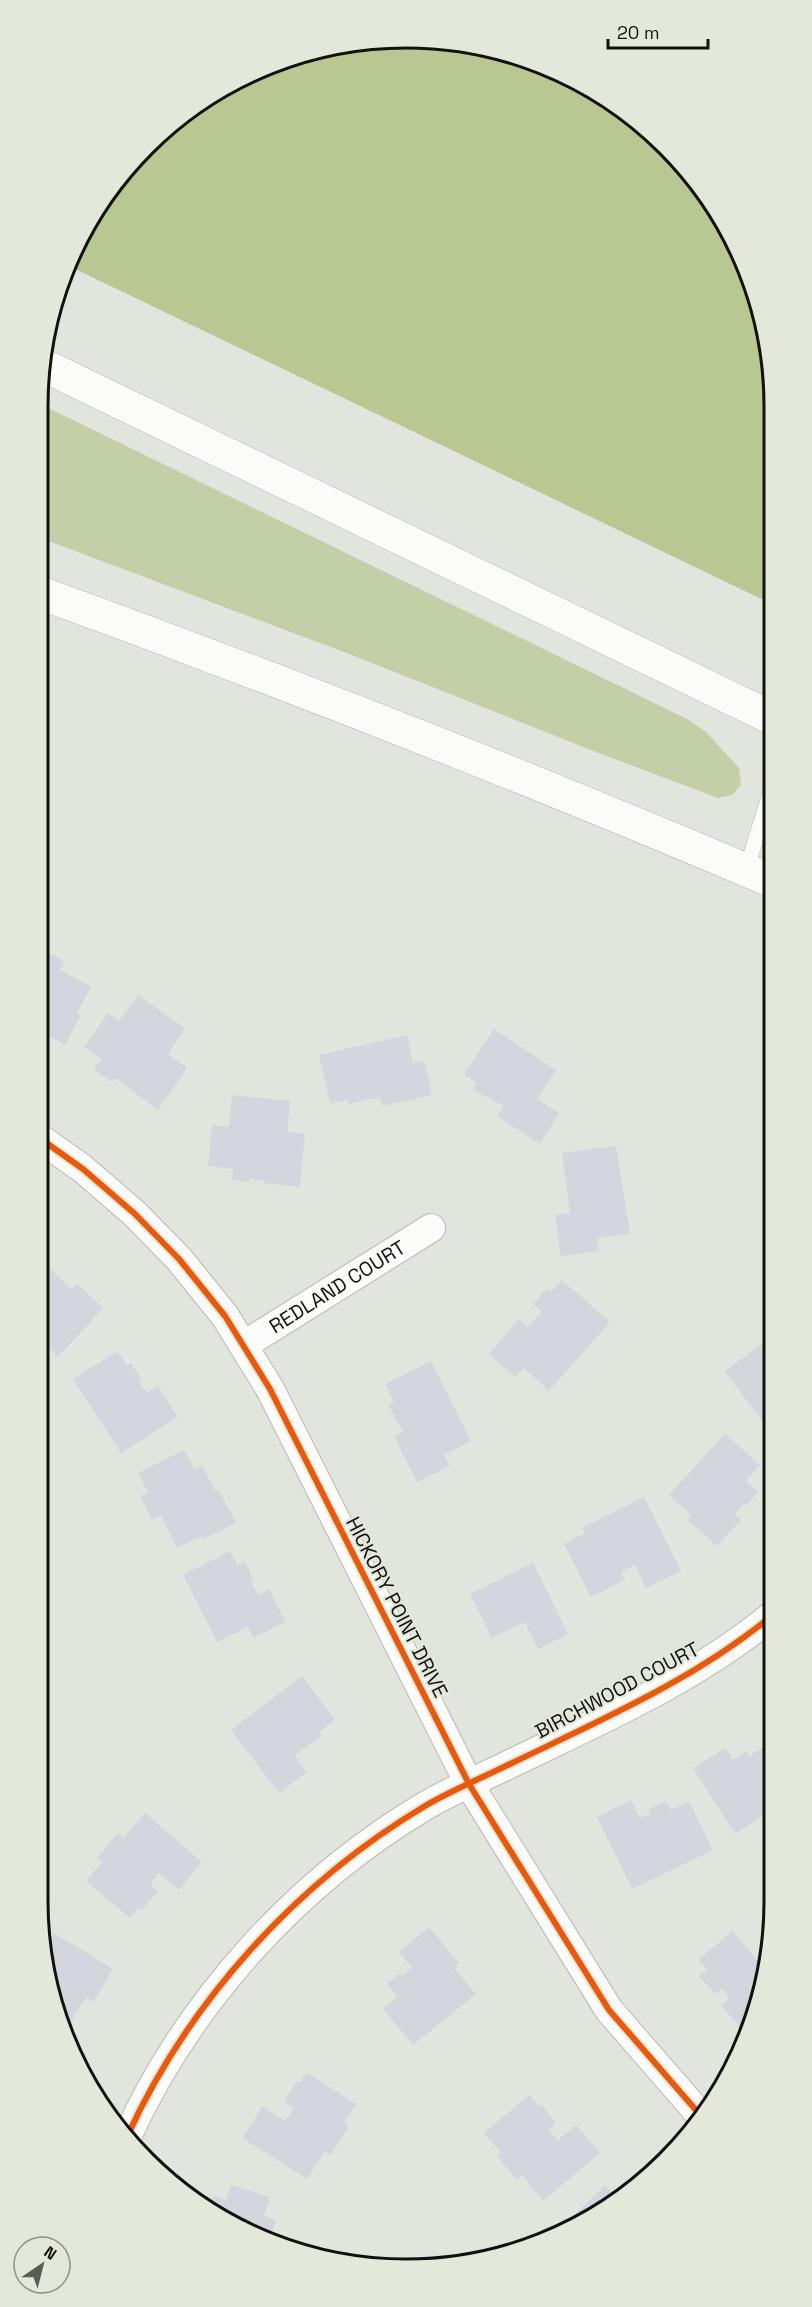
<svg xmlns="http://www.w3.org/2000/svg" width="812" height="2307" font-family="'Space Grotesk',sans-serif">
<style>
.green{fill:#c3cfa7}
.forest{fill:#b9c892}
.building{fill:#d4d6dd}
.lines{fill:none;stroke-linecap:round;stroke-linejoin:round}
.lane-casing{stroke:#b8bab5;stroke-width:16}
.street-casing{stroke:#b8bab5;stroke-width:30}
.highway-casing{stroke:#b8bab5;stroke-width:34}
.lane{stroke:#fbfbfa;stroke-width:15}
.street{stroke:#fbfbfa;stroke-width:28}
.highway{stroke:#fbfbfa;stroke-width:33}
.cycleway-casing{stroke:#e3e8da;stroke-width:10}
.cycleway{stroke:#e8590c;stroke-width:6}
.labels{text-anchor:middle;stroke-width:4.5;stroke-linejoin:round;paint-order:stroke}
.street-label{font-size:20px;fill:#11120d;stroke:#e3e8da}
.rim{fill:none;stroke:#11120d;stroke-width:3}
</style>
<rect width="100%" height="100%" fill="#e2e4de"/>
<!-- green -->
<path class="green" d="M38,403L687,719L706,732L739,768L741,785L732,795L718,798L596,752L352,655L38,537Z"/>
<!-- forest -->
<path class="forest" d="M358,41L501,50L591,87L683,163L737,243L771,358L772,604L71,267L113,182L221,87Z"/>
<!-- building -->
<path class="building" d="M40,948L65,962L60,970L91,987L77,1013L81,1015L65,1045L38,1030V954Z
M138,995L185,1028L168,1054L187,1068L158,1110L115,1078L112,1082L94,1070L102,1059L84,1047L108,1013L119,1021Z
M494,1029L556,1070L537,1099L559,1113L540,1144L497,1116L504,1106L473,1090L477,1083L464,1075Z
M407,1035L413,1063L424,1061L432,1095L382,1106L380,1097L349,1104L348,1100L330,1104L319,1055Z
M232,1095L290,1101L287,1132L305,1134L300,1187L264,1183L265,1181L250,1179L249,1182L232,1180L233,1169L208,1166L212,1125L229,1127Z
M616,1146L630,1234L597,1238L599,1251L561,1256L555,1215L570,1213L562,1153Z
M38,1265L43,1270L47,1266L72,1289L77,1284L103,1308L58,1357L38,1337Z
M562,1280L610,1322L549,1391L524,1368L515,1377L489,1354L519,1319L528,1327L541,1312L533,1304L547,1288L551,1292Z
M773,1336V1417L764,1424L725,1371Z
M118,1351L127,1366L131,1363L142,1380L139,1382L147,1393L158,1386L178,1417L121,1453L73,1379Z
M431,1361L471,1441L444,1455L450,1466L417,1482L394,1437L403,1432L388,1404L394,1402L385,1384Z
M725,1434L760,1465L746,1481L758,1492L746,1506L744,1503L734,1514L741,1520L717,1546L687,1519L691,1515L669,1495Z
M184,1450L194,1469L202,1465L215,1491L218,1489L236,1523L204,1539L202,1536L177,1548L161,1516L152,1520L140,1496L148,1492L138,1473Z
M644,1497L681,1571L646,1588L635,1565L621,1572L625,1580L591,1597L564,1544L585,1533L582,1528Z
M230,1551L237,1565L245,1562L254,1581L251,1582L258,1595L269,1589L285,1622L253,1638L248,1627L217,1642L183,1575Z
M533,1563L568,1634L538,1649L525,1622L492,1638L470,1594Z
M302,1676L335,1720L319,1732L321,1736L294,1756L307,1772L279,1793L231,1730Z
M774,1740V1809L735,1834L693,1768L726,1748L733,1760L746,1751L749,1756Z
M631,1800L640,1818L651,1813L649,1809L666,1801L671,1810L689,1801L713,1850L632,1889L597,1817Z
M145,1813L202,1862L179,1890L159,1873L150,1884L158,1891L142,1910L139,1908L130,1918L86,1881L102,1862L97,1858L118,1833L123,1838Z
M429,1927L459,1963L454,1968L476,1994L413,2045L383,2009L397,1997L387,1984L400,1973L402,1976L412,1968L399,1952Z
M733,1931L765,1970L762,1996L745,2033L721,2005L730,1998L722,1989L715,1994L699,1976L707,1970L698,1960Z
M54,1933L113,1969L93,2002L86,1997L69,2025L63,2021L62,2023L46,1945Z
M306,2072L356,2104L344,2123L349,2126L331,2155L325,2151L307,2179L242,2138L263,2106L285,2121L294,2108L284,2102L297,2081L300,2083Z
M529,2095L539,2106L541,2104L556,2123L549,2130L558,2140L576,2125L600,2153L543,2201L522,2175L517,2180L497,2156L501,2153L484,2133Z
M231,2185L270,2197L264,2216L276,2220L270,2239L243,2231L210,2207L214,2196L226,2200Z
M605,2185L617,2198L624,2191L626,2193L611,2207L573,2224L569,2220Z"/>
<g class="lines">
<!-- lane casing -->
<g class="lane-casing">
<path id="lane" d="M746,870L772,787"/>
</g>
<!-- street casing -->
<g class="street-casing">
<g id="street">
<path d="M38,1137L83,1169L135,1214L179,1259L225,1316L270,1389L469,1784L609,2010L702,2117"/>
<path id="s1" d="M244,1345L431,1228"/>
<path d="M126,2139C188,2002 296,1883 425,1806C452,1790 482,1778 510,1764C601,1720 696,1679 774,1614"/>
</g>
</g>
<!-- highway casing -->
<g class="highway-casing">
<path id="highway" d="M43,365L772,718
M38,592C285,682 530,778 772,881"/>
</g>
<!-- lane -->
<use href="#lane" class="lane"/>
<!-- street -->
<use href="#street" class="street"/>
<!-- highway -->
<use href="#highway" class="highway"/>
<!-- cycleway casing -->
<g class="cycleway-casing">
<path id="cycleway" d="M38,1137L83,1169L135,1214L179,1259L225,1316L270,1389L469,1784L609,2010L702,2117
M126,2139C188,2002 296,1883 425,1806C452,1790 482,1778 510,1764C601,1720 696,1679 774,1614"/>
</g>
<!-- cycleway -->
<use href="#cycleway" class="cycleway"/>
</g>
<g class="labels">
<!-- street labels -->
<g class="street-label">
<text dy="7" stroke="none"><textPath href="#s1" startOffset="110">REDLAND COURT</textPath></text>
<text transform="translate(397 1607) rotate(63)" y="7">HICKORY POINT DRIVE</text>
<text transform="translate(617 1690) rotate(-28)" y="7">BIRCHWOOD COURT</text>
</g>
</g>
<!-- crop -->
<path d="M0 0H812V2307H0ZM406 48H406A358 358 0 0 1 764 406V1901A358 358 0 0 1 406 2259H406A358 358 0 0 1 48 1901V406A358 358 0 0 1 406 48Z" fill="#e3e8da" fill-rule="evenodd"/>
<path class="rim" d="M406 48H406A358 358 0 0 1 764 406V1901A358 358 0 0 1 406 2259H406A358 358 0 0 1 48 1901V406A358 358 0 0 1 406 48Z"/>
<!-- north arrow -->
<g transform="translate(42 2265) rotate(35)"><circle r="28" fill="#e3e8da" stroke="#8f9288" stroke-width="1.5"/>
<path d="M0-4.5L10 22L0 15L-10 22Z" fill="#5a5c56"/>
<text y="-9" font-size="16" font-weight="bold" text-anchor="middle" fill="#11120d">N</text>
</g>
<!-- scale -->
<path d="M608 39v9h100v-9" fill="none" stroke="#11120d" stroke-width="3"/>
<text x="617" y="39" font-size="18" fill="#11120d" stroke="#e3e8da" stroke-width="4.5" paint-order="stroke">20 m</text>
</svg>
